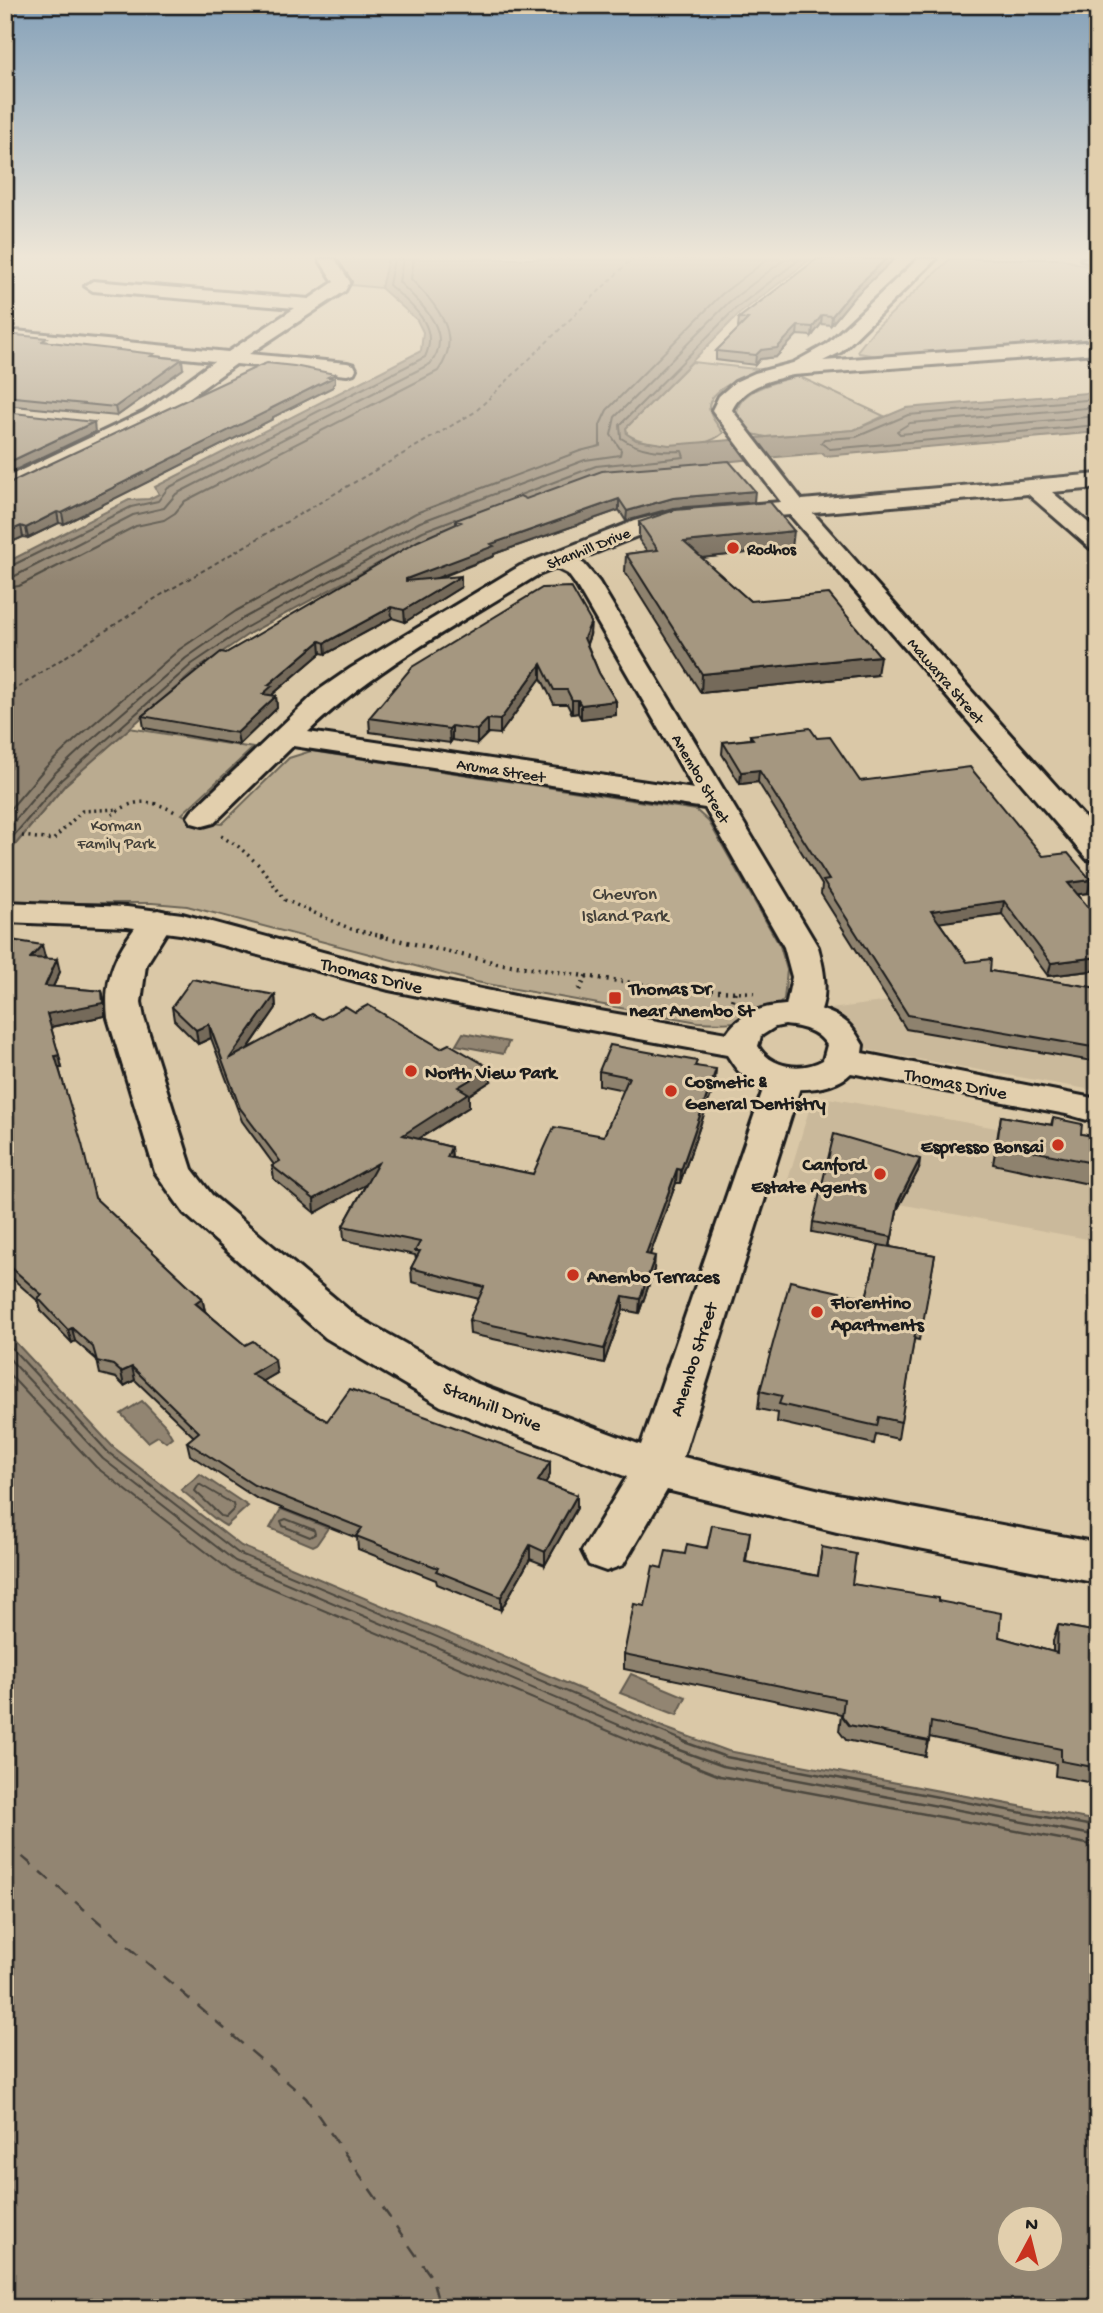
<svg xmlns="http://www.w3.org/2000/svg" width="1103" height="2313" font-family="'Gochi Hand',sans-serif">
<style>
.built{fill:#cab99b}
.green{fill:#baab90;stroke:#6b6456;stroke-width:2}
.water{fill:#928572;stroke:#635b50;stroke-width:2;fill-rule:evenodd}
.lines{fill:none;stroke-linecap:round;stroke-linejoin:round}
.shore-far1{stroke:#4b463e;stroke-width:2}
.shore{stroke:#4b463e;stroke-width:2.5}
.ferry-far1{stroke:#45413a;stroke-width:2;stroke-dasharray:4.5 3.5;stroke-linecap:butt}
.ferry{stroke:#45413a;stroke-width:2.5;stroke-dasharray:13 10;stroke-linecap:butt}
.minor-casing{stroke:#1c1c1c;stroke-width:6}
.secondary-casing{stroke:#1c1c1c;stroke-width:6}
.path-far1{stroke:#1c1c1c;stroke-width:3.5;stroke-dasharray:2 4.5;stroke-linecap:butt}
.path{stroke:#1c1c1c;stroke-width:4.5;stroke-dasharray:2 5;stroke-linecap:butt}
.minor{fill:#e2cfad;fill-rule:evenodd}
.secondary{fill:#e2cfad;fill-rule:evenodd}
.wall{fill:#8e826e;stroke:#1c1c1c;stroke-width:2}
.shaded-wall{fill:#746a5a;stroke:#1c1c1c;stroke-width:2}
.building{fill:#a59780;stroke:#1c1c1c;stroke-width:2}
.poi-dot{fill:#c8321e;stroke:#e2cfad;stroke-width:2.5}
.labels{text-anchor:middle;stroke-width:6;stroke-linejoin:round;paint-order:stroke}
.far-street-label{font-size:16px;fill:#1c1c1c;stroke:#e2cfad}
.far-poi-label{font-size:16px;font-weight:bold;fill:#1c1c1c;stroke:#e2cfad;text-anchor:start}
.far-park-label{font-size:16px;fill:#444039;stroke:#e2cfad}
.park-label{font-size:19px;fill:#444039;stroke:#e2cfad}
.street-label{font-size:19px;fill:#1c1c1c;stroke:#e2cfad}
.poi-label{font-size:19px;font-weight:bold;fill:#1c1c1c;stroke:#e2cfad;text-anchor:start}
</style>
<rect width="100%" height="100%" fill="#dac8a7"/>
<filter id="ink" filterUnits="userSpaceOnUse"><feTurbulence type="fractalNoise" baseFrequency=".0143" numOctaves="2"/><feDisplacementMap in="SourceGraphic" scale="14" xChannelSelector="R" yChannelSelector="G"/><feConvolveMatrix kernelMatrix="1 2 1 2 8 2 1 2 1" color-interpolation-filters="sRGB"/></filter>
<g filter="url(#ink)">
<!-- built -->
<path class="built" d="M1098,972V1091L873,1051L855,1044L833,1020L831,1009Z
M828,1098L1098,1146V1241L787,1183L809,1110L816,1103Z"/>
<!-- green -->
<path class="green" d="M336,259H388L381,288L351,285Z
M950,259H1063L1098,270V340L876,356L859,353L858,350L874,330Z
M692,362L765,370C750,375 710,387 709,407C709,416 718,425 723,433C703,451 649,448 627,434L626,428Z
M798,376L884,416L854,430L766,437L748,433C744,428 737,421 737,414C737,389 780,381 798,376Z
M129,728L253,748L182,814L192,820L222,824L289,758L311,751L696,810L709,822L780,946L787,970L784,999C764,1024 728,1024 698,1022L476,982L187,906L152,903H5V857L65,785Z"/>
<!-- water -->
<path class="water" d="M388,259H811L739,314L626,428L627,434L636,440L669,445L854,430L906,408L1098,392V432L825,456L822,453L598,473L427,537L250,633L196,670L65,785L5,857V563L129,500L149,499L159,494L155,487L421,351L423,332L417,320L381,288Z
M463,1033L509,1042L503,1054L456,1045Z
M5,1331L113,1447L241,1546L585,1691L665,1728L728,1751L1098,1821V2308H5ZM1009,2218H1050V2260H1009Z
M142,1401L165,1425L172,1437L166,1442L158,1436L148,1442L121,1414Z
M200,1474L248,1506L226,1526C208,1517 198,1502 181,1490Z
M281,1509L328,1528L317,1544L313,1546L270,1528Z
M631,1674L686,1697L677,1715L620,1693Z"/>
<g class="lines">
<!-- shore-far1 -->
<path class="shore-far1" d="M1098,399L908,415L856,437L824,439L821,443L830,449L1098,425
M1098,407L910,423L897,431L900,434L1098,416
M520,495L596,466L684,457L682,451C660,452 640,451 621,438L620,425L735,309L800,259
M5,569L131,507L158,501L168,488L425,357C440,325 411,305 389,285L394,259
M5,578L15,576L133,515L164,508L176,494L430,364C456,333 420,303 399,282L403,259
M5,588L19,586L136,526L164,520L175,513L185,501L438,371C465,335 435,304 411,279L414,259
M5,815L46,767L76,739L180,649L236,611L416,513L580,451L600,446V425L607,410L722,294L768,259
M5,832L54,774L83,747L186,658L242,619L420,522L585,460L620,455L621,450L611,435L615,417L729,302L785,259
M5,846L61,780L192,664L247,627L311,591L423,531L455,519
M5,1341L109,1453L238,1553L689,1743
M5,1354L103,1459L235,1561L661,1743
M5,1370L96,1467L231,1571L637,1743
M199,1484L233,1504L234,1509L226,1517L221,1516L195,1491Z
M286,1519L314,1530L315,1534L310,1537L283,1526L281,1521Z"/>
<!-- shore -->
<path class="shore" d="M634,1742L720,1776L1098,1846
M657,1742L723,1766L1098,1836
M684,1742L726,1757L1098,1827"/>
<!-- ferry-far1 -->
<path class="ferry-far1" d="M5,696L156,598L475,412L632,259"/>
<!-- ferry -->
<path class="ferry" d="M5,1842L306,2098L432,2278L440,2308"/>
<!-- minor casing -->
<g class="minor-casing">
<path id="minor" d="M319,259H335L350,282L345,291L249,354L347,363L354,365L356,369L354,373L347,375L236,364L158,420L5,494V478L144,412L214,361L5,340V330L228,352L295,308L93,291L85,286L93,281L309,299L334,282Z
M918,259H936L841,352L823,361L1098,341V353L793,375C770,380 743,386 732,410L802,500L1098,474V488L1052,492L1098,531V550L1090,548L1028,494L813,513L1098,833V861L1087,859L790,515L674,525L650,531L577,560L584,564L599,582L818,947C825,972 830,1001 814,1023L802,1027L790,1023L784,1016L792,977L784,947L705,808L293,746L214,823L203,826L192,823L188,817L192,811L319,690L351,668L520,566L634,521L673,511L781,502L712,410L719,396L735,382L755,373L793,363L827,344ZM556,568L568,574L576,585L694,789L308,732C374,668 459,624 536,576Z
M1081,259H1098V267Z
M158,910L170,913L174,920L146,965L141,1002L144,1018L192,1169L212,1195L356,1316L473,1382L641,1445L767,1078L772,1070L785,1067L798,1070L803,1078L683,1457L837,1494L1098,1543V1583L837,1532L667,1490L623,1565L606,1571L589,1565L582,1551L627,1477L441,1406L326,1338L184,1213L155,1172L108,1018C103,971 119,949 146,913Z"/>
</g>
<!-- secondary casing -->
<g class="secondary-casing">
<path id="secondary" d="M5,902L127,907L182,914L393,971L525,998L727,1033C749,998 816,997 847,1023C854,1029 858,1037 863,1045L862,1053L1098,1099V1123L1066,1114L851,1073C829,1096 770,1092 745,1076C736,1071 732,1062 727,1055L525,1018L389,990L180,934L127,927L5,922ZM785,1025C802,1027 817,1030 827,1045L823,1060C802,1072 770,1068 758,1046L761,1036L775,1027Z"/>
</g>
<!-- path-far1 -->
<path class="path-far1" d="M112,815C134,798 151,799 175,812
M22,836L53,840L82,811L118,809
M221,836L239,847L260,866L285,900L351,929L387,937"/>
<!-- path -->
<path class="path" d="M380,936L497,963L666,988L754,993
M579,990L587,975
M730,1007L735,991"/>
<!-- minor -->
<use href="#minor" class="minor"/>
<!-- secondary -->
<use href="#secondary" class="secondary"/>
</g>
<!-- wall -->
<path class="wall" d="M817,259H894L853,298L831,325L821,324L812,336L797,335L776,357L760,359L755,365L716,360V351L740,328L738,327L739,318Z
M5,334L48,342L155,357L183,369L117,416L5,405Z
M335,374V383L333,385V387L273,417V419L64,524L59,523L28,538L23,537L5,545V485Z
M526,499L754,502L673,508L626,521L619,510L494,554V556L437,579L461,587L405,622L392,618L326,654L321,653L273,694V696H276L277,708L239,745L144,728L142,716L226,653L456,525V520Z
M639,522L792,548L701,558L750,601L877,675L701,693L625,572L626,554L647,551L639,540Z
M590,635L587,644L599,673L616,701V715L581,719L578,713L572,714L567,704H554L541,678L500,734L488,733L477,744L452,740L450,743L370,732L369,718Z
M750,735L817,738L860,781L1043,856L1088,893L1077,894L1098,919V970L1048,976L1002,914L939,922L967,962L990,971L1098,988V1062L906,1029L821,894L822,885L758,782L740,784L722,754L723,742L750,739Z
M5,939L45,957L43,959L60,972L53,987L102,991L105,1003V1016L51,1027L62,1068H59L95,1198L202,1298L205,1311L277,1373L262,1382L327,1421L550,1462V1475L545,1483L577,1495V1508L545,1565L530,1559L501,1610L437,1584L436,1580L358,1549L357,1538L256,1498L190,1455L187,1442L194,1437L135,1380L124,1386L116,1378L100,1374L97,1360L75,1341L72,1343L41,1311L39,1302L5,1272Z
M275,995L276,1008L248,1049L322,1019L355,1012L491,1081L469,1095V1107L419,1139L451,1147L452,1158L533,1174L604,1136L624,1090L599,1085V1071L697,1066L715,1083L680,1183H676L650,1255L654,1270L639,1313L623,1310L604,1363L470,1334L469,1320L479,1299L412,1282L411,1268L416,1259L415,1255L344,1240L343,1226L366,1184L315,1213L274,1179L272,1166L274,1165L242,1121L211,1038L198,1044L174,1020L172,1007Z
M1001,1116L1051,1125L1053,1118L1081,1134L1098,1137V1186L993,1164Z
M919,1169L897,1210L890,1247L935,1255L919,1340L914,1339L898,1439L876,1434L874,1444L777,1422L778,1413L758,1409L760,1391L866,1298L879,1245L812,1232L813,1222Z
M750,1532L746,1562L818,1576L822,1547L852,1584L938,1601L999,1637L1053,1652V1641L1058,1625L1098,1632V1784L1055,1776L1056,1764L929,1737L925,1756L846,1740L839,1731L841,1714L624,1669V1654L662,1568L685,1554Z"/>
<!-- shaded-wall -->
<path class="shaded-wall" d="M886,259H894L853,298L831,325L832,316L854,289Z
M822,315L821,324L812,336L813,327Z
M798,326L797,335L776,357L760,359L755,365L756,355L761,350Z
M182,359L183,369L117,416L115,407Z
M335,374V383L333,385V387L273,417V419L64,524L62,513L270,409Z
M94,422L95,432L5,475V464Z
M755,491L754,502L673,508L626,521L627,511L673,498Z
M619,499V510L494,554V556L406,590V579L491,544Z
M57,512L59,523L28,538L26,528Z
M21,526L23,537L5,545V533Z
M794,531L792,548L683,560L684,542Z
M461,576V587L405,622L404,610Z
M391,607L392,618L326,654L325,643Z
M591,622L590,635L584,651V638Z
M320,641L321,653L273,694V698L263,694L268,685Z
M880,656L877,675L701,693L702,674Z
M541,664V678L500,734V720Z
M276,696L277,708L239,745L237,733Z
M572,700H578V713L572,714Z
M616,701V715L581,719V705Z
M488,719V733L477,744V730Z
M452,726V740L450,743L449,729Z
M759,770L758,782L740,784L741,772Z
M1091,880L1088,893L1065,896L1068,883Z
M1004,901L1002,914L929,924L931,911Z
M42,945L45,957L33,971L30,958Z
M1098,957V970L1048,976L1051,963Z
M57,959L60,972L47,999L45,986Z
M102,991L105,1003V1016L50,1027L47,1014Z
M275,995L276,1008L231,1073L229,1059Z
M209,1024L211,1038L198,1044L196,1030Z
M59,1055L62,1068H58L55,1056Z
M490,1068L491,1081L469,1095V1107L404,1148L403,1135L458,1087Z
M716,1069L715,1083L680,1183L681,1170Z
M451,1147L452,1161L447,1157Z
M920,1159L919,1169L897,1210L890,1247L899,1200Z
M378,1163L379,1177L315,1213L314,1199Z
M677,1169L676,1183L645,1268L646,1254Z
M655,1256L654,1270L639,1313L640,1299Z
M623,1296V1310L604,1363V1349Z
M202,1298L205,1311L195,1303Z
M72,1328L75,1341L72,1343L68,1330Z
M275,1360L277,1373L253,1387L251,1374Z
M132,1367L135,1380L124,1386L121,1372Z
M550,1462V1475L539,1494L538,1481Z
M577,1495V1508L545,1565V1552Z
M530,1545V1559L501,1610V1597Z"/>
<!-- building -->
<path class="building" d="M817,259H886L854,289L832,316L822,315L813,327L798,326L777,348L761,350L756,355L716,351L748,319L739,318Z
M5,334L47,338L42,341L154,354L151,356L182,359L115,407L5,396Z
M267,363L294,366L335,374L328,377L332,378L270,409H272L62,513L57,512L26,528L21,526L5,533V485L259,366Z
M5,412L94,422L5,464Z
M729,461L755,491L673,498L627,511L619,499L491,544L494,546L406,579V581L461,576L404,610L391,607L325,643L320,641L268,685L272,686L263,694L276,696L237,733L142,716L221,652L226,653L418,541L461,522L456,520L520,496L526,499L602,471Z
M770,502L794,531L684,542L750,601L829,594L880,656L702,674L626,554L658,550L639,522L675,510Z
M571,587L591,622L584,638L599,673L616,701L581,705L578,700H572L567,690H554L541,664L500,720L488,719L477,730L452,726L449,729L369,718L412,667L542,588Z
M810,728L817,738L830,737L860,781L970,767L1043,856L1068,853L1091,880L1068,883L1098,919V957L1051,963L1004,901L931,911L967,962L991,959L990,971L1098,988V1048L908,1015L823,881L829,880L759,770L741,772L723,742L753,739L750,735Z
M5,939L42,945L30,958L57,959L45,986L102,991L103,1003L47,1014L59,1055L55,1056L82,1144L95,1198L202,1298L195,1303L245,1345L253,1341L275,1360L251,1374L327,1421L350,1389L550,1462L538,1481L577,1495L545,1552L530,1545L501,1597L436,1571L438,1568L356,1536L362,1528L254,1485L187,1442L199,1432L132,1367L121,1372L113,1365L97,1361L93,1347L72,1328L68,1330L38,1298L42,1295L5,1262Z
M192,979L275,995L229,1059L312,1014L322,1019L345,1006L355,1012L368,1005L441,1048L449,1044L490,1068L458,1087L468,1093L403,1135L451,1147L447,1157L533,1174L554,1127L604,1136L629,1077L599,1071L610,1045L697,1061L695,1066L716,1069L681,1170L677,1169L646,1254L655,1256L640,1299L623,1296L604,1349L469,1320L484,1287L411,1268L420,1251H415L420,1242L343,1226L378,1163L314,1199L272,1166L280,1161L240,1108L209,1024L196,1030L172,1007Z
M1001,1116L1052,1125L1053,1118L1082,1124L1081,1134L1098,1137V1164L997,1144Z
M834,1134L920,1159L899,1200L892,1237L813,1222Z
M879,1245L935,1255L923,1323L917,1321L901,1422L879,1417L877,1426L779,1404L782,1396L760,1391L790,1281L866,1298Z
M712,1525L750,1532L745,1562L818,1576L822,1547L856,1554L852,1584L938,1598V1601L1001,1613L999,1637L1057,1653L1058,1625L1098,1632V1768L1061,1761V1749L931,1722L929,1741L849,1725L842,1716L844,1699L624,1654L634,1604L645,1606L653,1566L662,1568L666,1551L685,1554L687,1544L707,1548Z"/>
</g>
<!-- sky -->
<linearGradient id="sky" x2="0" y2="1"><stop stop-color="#85a1b9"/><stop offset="0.44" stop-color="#eee6d7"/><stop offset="1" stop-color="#eee6d7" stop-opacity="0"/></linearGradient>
<rect width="1103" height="583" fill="url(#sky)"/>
<!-- markers -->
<g class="poi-dot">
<circle cx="733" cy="548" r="7"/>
<rect x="608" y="991" width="14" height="14" rx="3.5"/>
<circle cx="411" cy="1071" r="7"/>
<circle cx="671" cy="1091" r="7"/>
<circle cx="1058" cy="1145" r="7"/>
<circle cx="880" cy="1174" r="7"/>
<circle cx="573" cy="1275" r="7"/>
<circle cx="817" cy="1312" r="7"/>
</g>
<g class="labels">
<!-- far-street labels -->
<g class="far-street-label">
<text transform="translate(588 547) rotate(-22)" y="6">Stanhill Drive</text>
<text transform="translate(947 680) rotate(49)" y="6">Mawarra Street</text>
<text transform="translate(501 769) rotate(9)" y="6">Aruma Street</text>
<text transform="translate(702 778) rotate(60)" y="6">Anembo Street</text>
</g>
<!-- far-poi labels -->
<g class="far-poi-label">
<text x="747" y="554">Rodhos</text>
</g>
<!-- far-park labels -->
<g class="far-park-label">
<text x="116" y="830">Korman<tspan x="116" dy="18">Family Park</tspan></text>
</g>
<!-- park labels -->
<g class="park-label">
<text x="625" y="899">Chevron<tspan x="625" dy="22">Island Park</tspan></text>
</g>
<!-- street labels -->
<g class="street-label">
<text transform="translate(372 974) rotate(14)" y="7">Thomas Drive</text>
<text transform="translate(956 1082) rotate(11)" y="7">Thomas Drive</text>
<text transform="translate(692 1359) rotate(-72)" y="7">Anembo Street</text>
<text transform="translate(493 1405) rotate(22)" y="7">Stanhill Drive</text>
</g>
<!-- poi labels -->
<g class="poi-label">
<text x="629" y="994">Thomas Dr<tspan x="629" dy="22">near Anembo St</tspan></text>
<text x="425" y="1078">North View Park</text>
<text x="685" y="1087">Cosmetic &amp;<tspan x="685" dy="22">General Dentistry</tspan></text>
<text x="1044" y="1152" text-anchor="end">Espresso Bonsai</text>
<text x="866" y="1170" text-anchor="end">Canford<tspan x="866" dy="22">Estate Agents</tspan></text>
<text x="587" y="1282">Anembo Terraces</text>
<text x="831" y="1308">Florentino<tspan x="831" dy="22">Apartments</tspan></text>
</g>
</g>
<!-- margin -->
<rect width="1103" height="2313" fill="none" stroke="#e2cfad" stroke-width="28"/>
<rect x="14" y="14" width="1075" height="2285" fill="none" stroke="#1c1c1c" stroke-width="2.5" filter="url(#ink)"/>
<!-- north arrow -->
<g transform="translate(1030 2239) rotate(7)"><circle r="33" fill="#e2cfad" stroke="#938773" stroke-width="2"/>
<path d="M0-5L12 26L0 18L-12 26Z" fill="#c8321e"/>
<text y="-10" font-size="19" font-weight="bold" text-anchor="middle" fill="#1c1c1c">N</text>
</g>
</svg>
